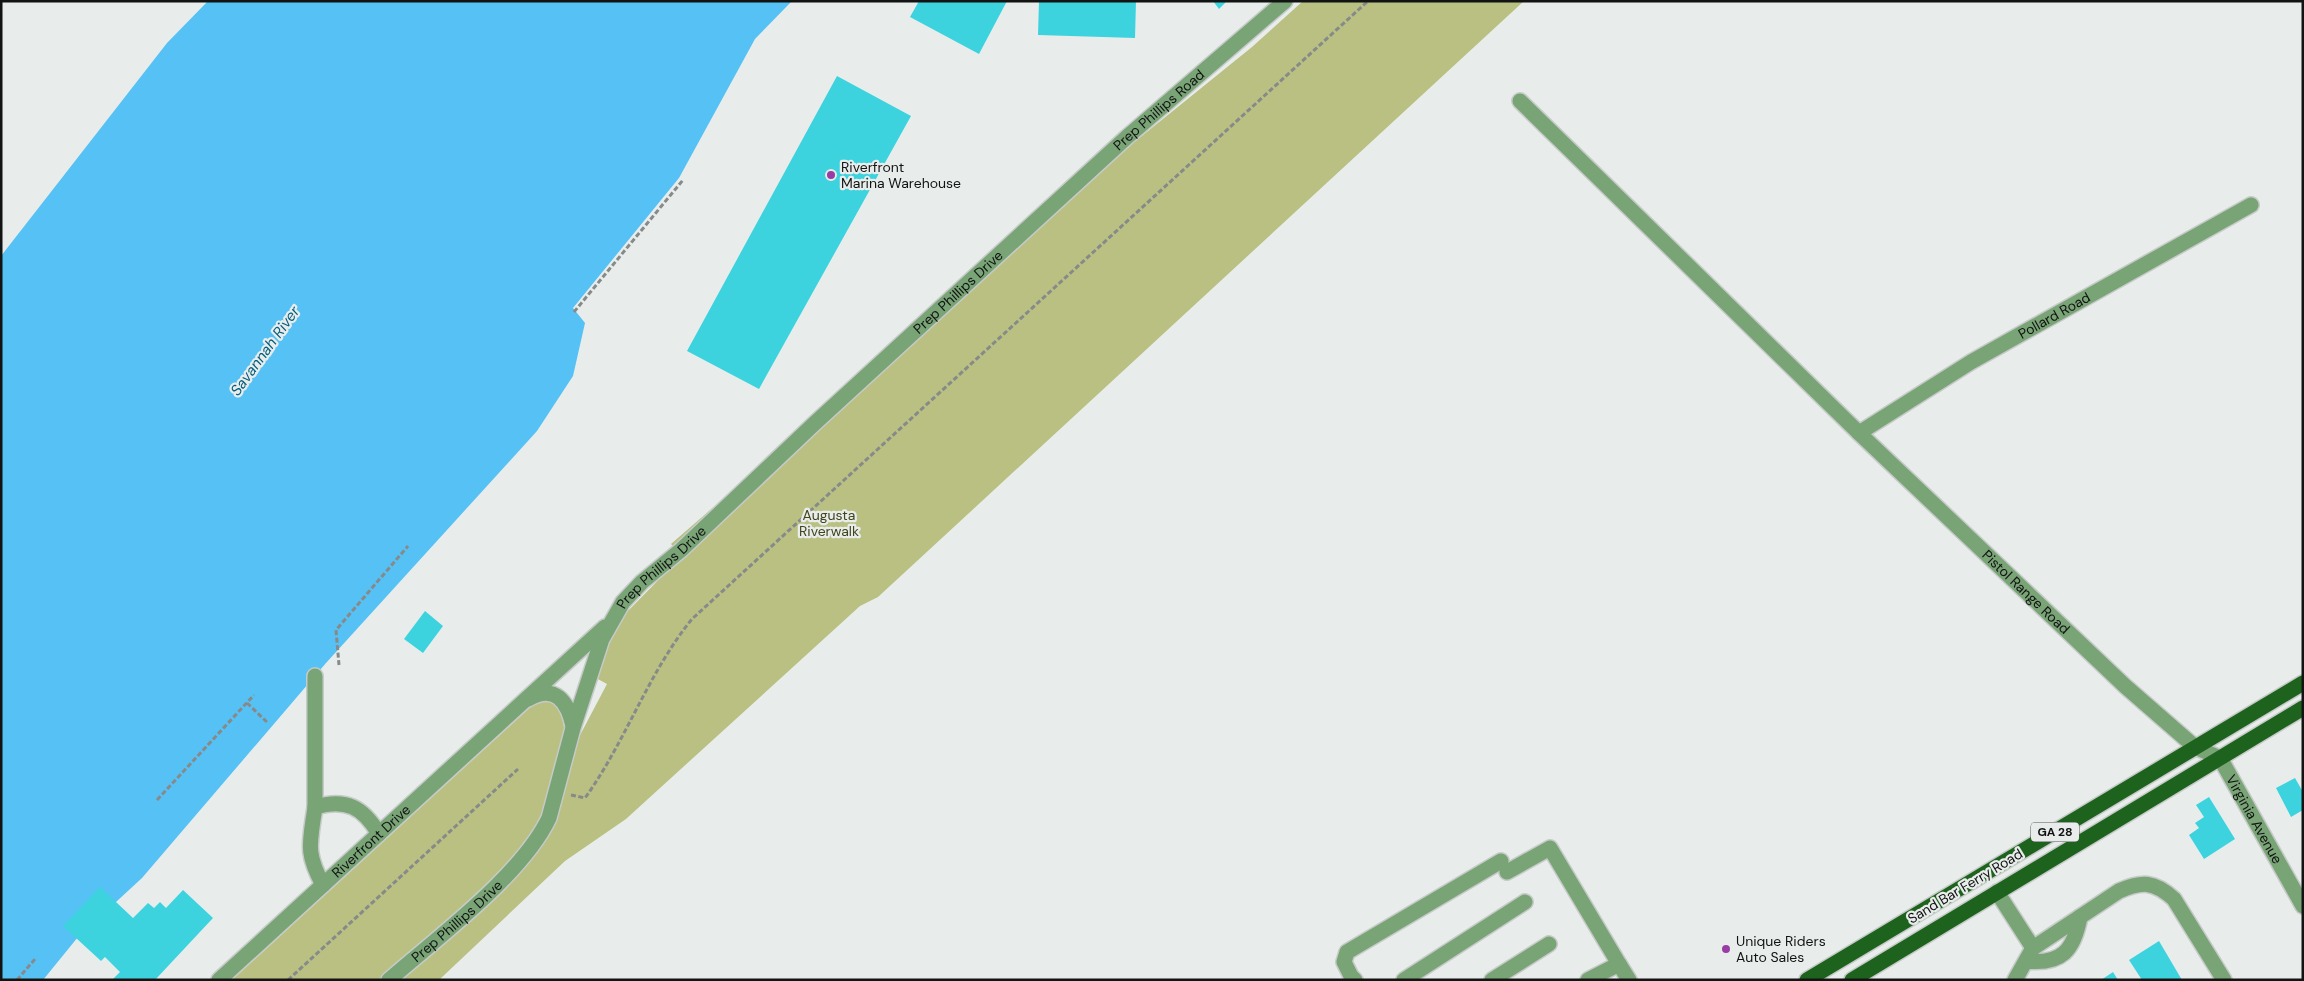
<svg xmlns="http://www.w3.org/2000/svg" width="2304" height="981" font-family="'DM Sans',sans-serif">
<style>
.green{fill:#b9c082}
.water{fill:#55c1f5}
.building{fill:#3cd3df}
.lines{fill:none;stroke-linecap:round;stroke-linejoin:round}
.minor-casing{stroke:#c6cac8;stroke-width:18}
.major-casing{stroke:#c6cac8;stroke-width:18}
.path{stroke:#878a89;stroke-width:3;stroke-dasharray:5 2.5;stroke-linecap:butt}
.minor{stroke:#79a476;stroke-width:15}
.major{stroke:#1d631d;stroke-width:15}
.poi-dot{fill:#983ca6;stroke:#e8edeb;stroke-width:2}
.labels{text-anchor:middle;stroke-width:4.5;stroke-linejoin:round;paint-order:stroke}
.shield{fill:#e8edeb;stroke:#525454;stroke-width:1}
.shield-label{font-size:12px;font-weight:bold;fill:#121313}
.street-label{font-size:14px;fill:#121313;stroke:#e8edeb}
.poi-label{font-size:14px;fill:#121313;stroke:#e8edeb;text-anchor:start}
.park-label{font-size:14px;fill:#42451c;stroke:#e8edeb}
.water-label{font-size:15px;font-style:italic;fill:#025d7f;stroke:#e8edeb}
</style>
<rect width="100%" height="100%" fill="#e8edeb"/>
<!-- green -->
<path class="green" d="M1303,1H1524L878,597L860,606L626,819L565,861L439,980H232L537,701L550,702L560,707L564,727L579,737L607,684L596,678L608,646L623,616L682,556L671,544L1122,152L1252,47Z"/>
<!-- water -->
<path class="water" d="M208,1H792L755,39L679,178L573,308L585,323L573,376L537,431L326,663L142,878L78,937L43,980H1V256L167,43Z"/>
<!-- building -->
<path class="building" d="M919,1H1007L979,54L910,17Z
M1039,1H1136L1135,38L1038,35Z
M1213,1H1227L1219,9Z
M837,76L911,116L759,389L687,351Z
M425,611L443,626L423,653L404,639Z
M2295,778L2303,792V810L2291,817L2276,788Z
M2209,797L2235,839L2204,859L2189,835L2199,828L2195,823L2204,817L2196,805Z
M100,887L133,918L148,903L154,908L160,902L166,908L183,890L213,918L155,980H112L120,972L105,957L101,961L63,926Z
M2159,941L2182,980H2142L2129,960Z
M2113,972L2118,980H2101Z"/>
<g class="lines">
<!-- minor casing -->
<g class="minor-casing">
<g id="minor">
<path id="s1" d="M1520,101L1859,433L2125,686L2195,747L2220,758L2303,906"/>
<path id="s2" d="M1859,433L1971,362L2251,205"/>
<path d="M528,699C555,683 568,702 573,726"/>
<path d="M315,807V676"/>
<path d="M1507,872L1550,848L1619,964L1588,980"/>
<path d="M323,885C305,852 310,843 315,807C346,798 363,807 379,834"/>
<path d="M1997,892L2033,948"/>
<path d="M2026,961C2062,965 2074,950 2080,917"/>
<path d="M1619,964L1629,980"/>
<path id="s3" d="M219,980L605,627"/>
<path id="s4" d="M389,980C438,937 522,875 549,818L573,728L602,639L623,602L642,582L681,550L815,423L1127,137L1285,1"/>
<path d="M1355,980L1351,976L1344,962L1347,952L1501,861"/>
<path d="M1404,980L1525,902"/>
<path d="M1492,980L1549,944"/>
<path d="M2015,980L2033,948L2119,891C2142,881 2154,881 2174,899L2224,980"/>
</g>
</g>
<!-- major casing -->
<g class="major-casing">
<path id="major" d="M1807,980L2303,683
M1852,980L2303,708"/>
</g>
<!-- path -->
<path class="path" d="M574,312L683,180
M339,665L336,630L408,546
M247,703L268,723
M571,795L585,798C626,741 648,673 692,619L1368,1
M157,800L254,695
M17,980L35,959
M288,980L518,769"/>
<!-- minor -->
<use href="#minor" class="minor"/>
<!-- major -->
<use href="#major" class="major"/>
</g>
<!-- markers -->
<g class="poi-dot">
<circle cx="831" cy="175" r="5"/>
<circle cx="1726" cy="949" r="5"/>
</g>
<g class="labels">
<!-- shield labels -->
<rect class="shield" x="2031" y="822.5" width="48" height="19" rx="4"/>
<g class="shield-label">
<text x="2055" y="836">GA 28</text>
</g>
<!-- street labels -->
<g class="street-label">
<text dy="5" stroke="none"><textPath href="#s4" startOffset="1186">Prep Phillips Road</textPath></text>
<text dy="5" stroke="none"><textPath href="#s4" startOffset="915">Prep Phillips Drive</textPath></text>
<text dy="5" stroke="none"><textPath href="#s2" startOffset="228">Pollard Road</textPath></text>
<text dy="5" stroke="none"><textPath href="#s4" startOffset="510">Prep Phillips Drive</textPath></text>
<text dy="5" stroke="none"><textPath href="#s1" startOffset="705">Pistol Range Road</textPath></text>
<text dy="5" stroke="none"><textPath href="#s1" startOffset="1032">Virginia Avenue</textPath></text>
<text dy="5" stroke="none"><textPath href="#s3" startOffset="206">Riverfront Drive</textPath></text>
<text transform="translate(1965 886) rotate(-31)" y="5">Sand Bar Ferry Road</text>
<text dy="5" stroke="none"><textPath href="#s4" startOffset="90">Prep Phillips Drive</textPath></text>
</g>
<!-- poi labels -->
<g class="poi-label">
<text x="841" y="172">Riverfront<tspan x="841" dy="16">Marina Warehouse</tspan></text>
<text x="1736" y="946">Unique Riders<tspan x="1736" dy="16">Auto Sales</tspan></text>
</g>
<!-- park labels -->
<g class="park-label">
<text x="829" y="520">Augusta<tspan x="829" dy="16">Riverwalk</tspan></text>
</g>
<!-- water labels -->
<g class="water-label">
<text transform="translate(265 351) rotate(-54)" y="5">Savannah River</text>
</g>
</g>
<!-- border -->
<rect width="2304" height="981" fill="none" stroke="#121313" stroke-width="5"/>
</svg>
